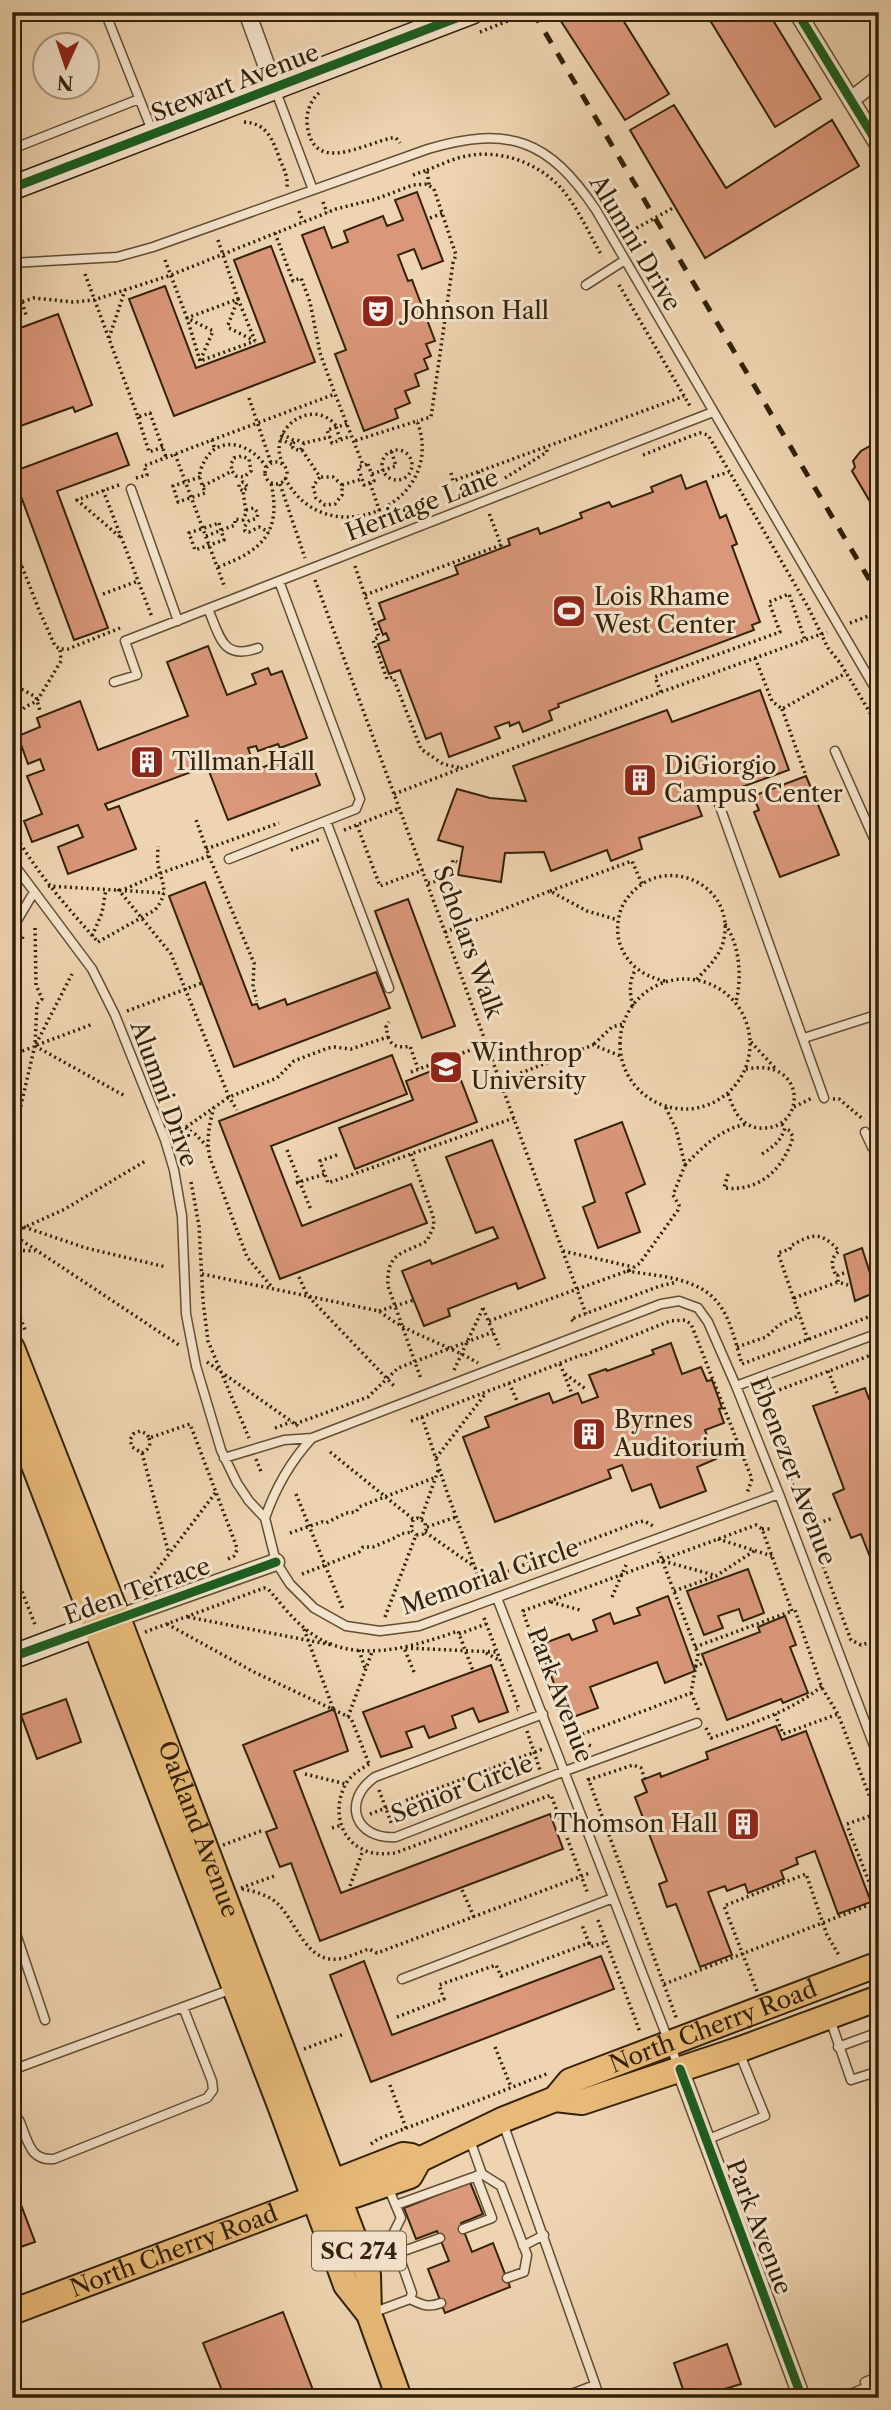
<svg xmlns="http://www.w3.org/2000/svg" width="891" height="2410" font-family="'Libre Caslon Text',serif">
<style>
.building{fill:#da977a;stroke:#322208;stroke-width:2}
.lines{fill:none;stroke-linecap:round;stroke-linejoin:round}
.lane-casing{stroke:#614e32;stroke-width:11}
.street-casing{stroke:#614e32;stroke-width:19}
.secondary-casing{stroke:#322208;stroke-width:26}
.primary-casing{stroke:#322208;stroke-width:28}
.path{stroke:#322208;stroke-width:3.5;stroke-dasharray:2 3.5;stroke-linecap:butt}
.lane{stroke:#f4e3cc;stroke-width:8}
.street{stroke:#f4e3cc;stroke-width:16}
.secondary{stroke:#f4e3cc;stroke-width:23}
.primary{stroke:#e7ba78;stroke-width:24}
.rail{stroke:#322208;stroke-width:5;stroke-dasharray:12 12;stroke-linecap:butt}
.cycleway-casing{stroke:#f4e3cc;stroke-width:13}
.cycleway{stroke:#1b5e20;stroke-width:9}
.labels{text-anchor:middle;stroke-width:6;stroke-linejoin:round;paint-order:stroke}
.shield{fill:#f4e3cc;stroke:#6c5c43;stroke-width:2}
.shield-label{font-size:23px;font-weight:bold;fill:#322208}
.street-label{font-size:24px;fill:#322208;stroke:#f4e3cc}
.poi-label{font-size:24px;fill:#322208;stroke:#f4e3cc;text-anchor:start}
</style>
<rect width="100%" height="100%" fill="#eed4b1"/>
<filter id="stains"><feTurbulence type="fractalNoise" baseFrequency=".00286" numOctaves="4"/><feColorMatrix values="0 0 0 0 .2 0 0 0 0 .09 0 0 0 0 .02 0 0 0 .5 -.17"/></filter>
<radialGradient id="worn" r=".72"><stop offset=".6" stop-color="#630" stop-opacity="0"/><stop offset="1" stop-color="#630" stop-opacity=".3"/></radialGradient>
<!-- building -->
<path class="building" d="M555,12H636L623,20L669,94L625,120Z
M705,12H768L821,99L775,127Z
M674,105L726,188L832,120L859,166L705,258L630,130Z
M417,192L443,261L422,269L414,249L398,255L408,281L412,280L435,341L426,344L431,356L424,359L428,369L415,374L419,386L405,391L410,403L395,409L398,418L364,431L335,354L346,350L302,235L324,227L332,248L348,242L344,231L383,216L387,226L403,220L395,200Z
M271,246L315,362L174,416L129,299L165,286L196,368L265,342L234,260Z
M58,314L92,405L75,412L73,407L12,429V331Z
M117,433L129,465L57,491L108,628L74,640L12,472Z
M879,441V517L852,471L855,467L853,461L861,451Z
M681,475L686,489L706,481L720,518L726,515L737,544L732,546L760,622L752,625L754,630L558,704L559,707L549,711L552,720L523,732L519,722L510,726L509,722L495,727L500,738L449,757L441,733L426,739L400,670L389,674L378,644L389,640L386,633L383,635L378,622L385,619L379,603L458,574L455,566L510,545L508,539L538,528L540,534L582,518L580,513L609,502L612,507L653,492L651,487Z
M208,646L227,695L256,684L252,674L268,668L271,675L282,671L307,738L280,748L278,744L258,751L256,746L248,748L256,770L307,750L320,785L228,820L207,766L105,804L108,810L119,806L136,849L68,874L58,847L83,837L78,825L32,842L24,821L42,814L27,776L44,770L40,759L28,764L18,736L40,727L37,718L80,701L98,750L188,716L167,662Z
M760,690L789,770L697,803L702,816L639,838L642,849L611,861L607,850L551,871L544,852L505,853L501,882L458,875L463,847L438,840L457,789L490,798L526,801L513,766L667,710L672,722Z
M806,776L839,855L780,877L754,812L759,810L753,796Z
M205,882L252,1005L257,1004L259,1009L285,999L287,1005L376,972L390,1008L234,1067L169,896Z
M408,899L455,1026L422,1038L375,911Z
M879,952V971L873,954Z
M392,1055L407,1094L271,1146L302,1226L411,1184L427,1223L280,1279L219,1121Z
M454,1062L477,1122L355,1169L339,1128L413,1100L406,1081Z
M622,1122L645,1184L626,1193L640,1232L598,1248L583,1207L595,1202L575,1140Z
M492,1140L545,1278L518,1289L516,1283L448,1309L450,1316L424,1326L402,1271L430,1260L432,1264L498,1238L493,1227L476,1233L446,1157Z
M862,1248L876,1292L855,1301L844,1255Z
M671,1343L682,1374L701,1367L707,1381L712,1380L722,1408L719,1409L724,1423L705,1430L716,1459L697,1467L706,1491L660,1508L651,1484L632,1491L622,1465L608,1470L611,1478L495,1522L463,1437L489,1427L485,1417L549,1393L553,1403L578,1393L582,1403L598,1397L589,1375L606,1369L607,1371L654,1354L652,1350Z
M865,1388L869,1399L879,1396V1580L861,1534L851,1538L833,1494L844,1489L813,1406Z
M748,1569L764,1613L743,1621L739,1609L718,1616L723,1628L704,1635L687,1591Z
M668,1596L695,1671L665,1683L657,1662L590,1687L598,1708L568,1719L539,1645L569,1634L572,1640L597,1631L593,1620L610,1613L614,1624L640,1615L637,1608Z
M785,1616L796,1645L790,1647L808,1693L783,1703L781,1699L727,1720L702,1654L760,1632L758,1627Z
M491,1665L508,1712L479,1722L473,1708L452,1716L456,1728L429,1738L424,1726L406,1732L412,1747L381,1757L363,1712Z
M66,1699L81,1742L37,1759L21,1715Z
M334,1709L348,1751L294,1771L341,1893L550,1814L563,1849L320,1941L291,1863L280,1867L266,1832L277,1828L243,1745Z
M776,1726L782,1740L806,1731L871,1902L838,1914L815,1851L796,1858L798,1864L781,1871L784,1879L748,1893L745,1884L727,1891L725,1886L708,1892L732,1955L700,1967L676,1904L667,1907L659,1884L667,1881L635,1797L647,1792L642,1780L660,1773L661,1777L708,1759L706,1752Z
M601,1956L614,1989L371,2082L330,1975L364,1961L392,2035Z
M12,2181L35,2242L12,2250Z
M470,2182L483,2214L461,2223L463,2229L472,2252L493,2243L510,2287L445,2313L428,2269L449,2261L437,2231L416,2239L404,2208Z
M283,2312L316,2398H225L203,2343Z
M727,2344L741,2384L695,2398H686L674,2363Z"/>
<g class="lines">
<!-- lane casing -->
<g class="lane-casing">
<path id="lane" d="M105,12L153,133
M275,89L313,190
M12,149L139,99
M12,263L117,257L153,247L428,149C510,125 549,140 596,210L879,695
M586,285L625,260
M131,489L178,621
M208,609C220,636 222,661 258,648
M114,682L137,675L125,641L713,412
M835,751L879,850
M719,804L824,1098
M326,821L389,988
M229,859L356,809L360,799L279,581
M12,862L92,969L115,1015L165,1140L174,1170L182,1216L186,1314L196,1366L221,1450L237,1483L249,1501L265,1518L276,1562L290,1584L314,1608L346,1626L380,1631L419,1626L779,1494
M12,929L34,892
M804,1038L879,1014
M865,1132L872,1147L879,1154
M736,1386L879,1333
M224,1458L284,1440L312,1438
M265,1518C276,1486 290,1462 312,1438L661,1304L679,1301L698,1308L708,1322L736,1386L779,1494L879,1759
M497,1598L679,2068
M543,1714L375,1777C341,1801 355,1840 396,1837L565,1771L697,1723
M12,1922L45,2020
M402,1979L613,1898
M830,2019L851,2080L879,2071
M838,2047L879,2032
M12,2070L232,1989
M12,2123L19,2120C28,2140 29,2161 54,2159L207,2098L213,2090L212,2081L183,2007
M503,2123L600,2398
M706,2140L765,2116L739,2052
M482,2174L501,2186L527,2255L524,2272L507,2278
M396,2205L482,2174L470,2140
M463,2229L492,2218L476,2176
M523,2246L544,2235
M398,2253L440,2238
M410,2299C422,2305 428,2308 441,2303
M372,2313L410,2299L412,2293L392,2236L401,2218L388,2187
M561,2398L595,2385
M841,2398L867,2387L865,2382L879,2376"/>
</g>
<!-- street casing -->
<g class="street-casing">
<path id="street" d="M247,12L275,89
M797,12L879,146
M851,100L879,78
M118,1618L276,1562
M680,2069L802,2398"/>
</g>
<!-- secondary casing -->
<g class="secondary-casing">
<path id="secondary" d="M12,188L472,12
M12,1657L111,1620"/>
</g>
<!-- primary casing -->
<g class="primary-casing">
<g id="primary">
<path id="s1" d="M12,1348L118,1618L368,2275L369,2314"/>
<path d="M12,1408L281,2108L346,2285L369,2314L399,2398"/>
<path d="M555,2099L582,2102L738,2050L879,1998"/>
<path d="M336,2190L339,2180L403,2155L411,2156L419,2160"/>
<path id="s2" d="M12,2312L336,2190L355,2195L410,2176L419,2160L502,2120L555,2099L570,2081L879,1964"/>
</g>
</g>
<!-- path -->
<path class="path" d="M480,32L508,21L506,16
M319,93C311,100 306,112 307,123C312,176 362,144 392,138H396L400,143
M244,122C267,123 273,140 280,160C284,169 288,177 287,187
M427,170C440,165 454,158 467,156C500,149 538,163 560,187C578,207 589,234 602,256
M413,175L427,170L429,185
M323,202L327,213
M299,211L303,222
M430,218L443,213
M275,233L293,281L301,278L310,302L320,353L335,394
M622,236L673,208
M218,240L238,299L228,325L229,328L253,340
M165,260L187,318L213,331L200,361L255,341
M85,274L138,417L150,413L166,457
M619,285L690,406
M22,302L26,315
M12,305L34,298L73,302L94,300L171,275L336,209L376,199L413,185L427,184L434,189L456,255L453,263L431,417L417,421
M109,338L125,290
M200,361L187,318L238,299L255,341
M249,398L271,463
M138,417L149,452L163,447
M347,424L327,430L332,443L351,436
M336,427L340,439
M282,434L295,441
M280,439L293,445
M212,440L335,394L363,465
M304,443L300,451L293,448L292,444L297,440L304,443L330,437
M382 465a15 15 0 1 1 30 0a15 15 0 1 1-30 0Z
M302,450L320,477L313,486L316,498L325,505L335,504L342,495V485L333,477H320
M175,454L225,588
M643,455L694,435L700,433L708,435L808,607L828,648L841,664L879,728
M265 473a11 11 0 1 1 22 0a11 11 0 1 1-22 0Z
M283,464C265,429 314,395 337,427
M368,464L374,481L364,485L358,467Z
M478,472L485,488
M451,473L453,481L684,396
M372,474L396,466L391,450
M200,477L173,486L178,502L205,493C204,488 200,482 200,477C199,472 202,466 204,462C219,433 252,444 266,467
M712,477L729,472
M136,478L147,475L144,466L212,440L215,450
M285,478C325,557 449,505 417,421L354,441
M505,478L547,452L546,447
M370,483L385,527
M280,484L305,558
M119,485L77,500L120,537
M342,485L362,479
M203,486L232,471L236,476L244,477L251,471L249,459L242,456L234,458L231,464L232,471
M103,490L152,617L151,618
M246,510L254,508L258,513L257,518L249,521L244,527L245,531L249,532L259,527L269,532
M219,523L224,540L195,550L189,533Z
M206,536L235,525V519L243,520L246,513L243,491L248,487L243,482L239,484V488L243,491
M12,541L39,610L55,646L60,649H68L120,628
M355,566L379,637L373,640L387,679L393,677L421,749L443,764L461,768
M218,567C262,551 282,532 271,483
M12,570L23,566
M315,580L586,1314
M103,594L138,581
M365,595L501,545L489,513
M850,623L879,612
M755,658L772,701L782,709L846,673
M12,684L36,697L40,711
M661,692L655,677L780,632L769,602L789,594L805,640
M782,709L806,776
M12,721L25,707L37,701L61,661L60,649
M394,794L664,691L827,632
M357,825L380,886L423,870
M12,829C35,871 66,906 98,942
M344,830L400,808
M206,849L279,823
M291,850L320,839
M209,856L254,963L253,987L257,1001
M428,883L450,878L453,860L457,862
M48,886L164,893
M118,889L171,954L229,1097L237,1110
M125,889L161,873L209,856L195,817
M550,891L632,861L642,884
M725,924C740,945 742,978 736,1002
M445,932L550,891L587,911L618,920
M92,936L102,913L106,889
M98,942L155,910C170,891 162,885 158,864C157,858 158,852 158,846
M12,958L24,935
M620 1044a65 65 0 1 1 130 0a65 65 0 1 1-130 0Z
M665,981C642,976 626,964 619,941C616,928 618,911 626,900C662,848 742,886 722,946C717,959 706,969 696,980
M633,1006C629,992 629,980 636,969
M127,1011L202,983
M388,1037C392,1047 399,1048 410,1046L418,1069
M751,1042L775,1068
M36,1044L72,974
M594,1044L612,1027L623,1024
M37,1045L93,1024
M35,1046L125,1096
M12,1055L33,1047
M411,1072L487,1044
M500,1081L593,1045L621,1056
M728,1094C731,1102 734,1111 740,1118C746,1125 755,1129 764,1128C806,1128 808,1057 746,1069
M833,1099H839L864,1120
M214,1107C209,1125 206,1140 210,1158L247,1257L271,1286
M794,1107L812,1098
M185,1128L195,1134L207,1146
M12,1144L35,1045L37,1004L42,999L36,985L35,927
M287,1150L311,1210
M184,1154L177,1126L185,1128L229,1097L277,1078L294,1061L328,1048L334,1047L351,1049L388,1037L386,1027L389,1022
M411,1154L433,1216L434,1226L427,1241C404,1254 386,1251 388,1286L421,1379
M762,1154C773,1147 781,1141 785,1128L781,1123
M337,1155L320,1161L328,1183L514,1118
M685,1165C703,1147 719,1130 746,1124
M728,1174L724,1188C759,1192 783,1170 793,1137L790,1131L785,1128
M191,1182L199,1226L203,1301L208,1341L249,1438
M296,1183L325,1174
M24,1227L86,1248L166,1267
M12,1233L65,1209L147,1160
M12,1234L179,1345
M12,1250L35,1251
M563,1251L633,1267
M627,1271C657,1276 698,1277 718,1303C731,1319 736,1345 742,1364L879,1313
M844,1273L838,1275V1282L848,1285
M202,1274L379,1311C409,1335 445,1343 478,1363
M299,1277L307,1295L396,1388
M12,1297L26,1332
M794,1298L838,1282
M483,1308L500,1349
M379,1311L414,1300
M489,1321L630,1270L640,1263L678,1210L679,1205L673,1195L685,1165L676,1129L665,1106
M573,1321L571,1319L660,1286L677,1282
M808,1340L778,1253L790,1249V1246C812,1235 819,1229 839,1251C829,1259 832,1268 837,1277
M737,1347L766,1337L779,1325L800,1315
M879,1352L771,1393L767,1396L763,1407L851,1640L861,1645L879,1640
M585,1355L670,1321L685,1320L691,1324L752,1479L747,1493
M207,1362L298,1426
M560,1364L572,1394
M454,1370L483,1308
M828,1371L837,1393
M565,1374L587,1390
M509,1383L518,1403
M422,1417L448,1495L480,1581
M411,1421L584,1354
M295,1424L368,1397L398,1368L493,1332
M275,1428L291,1422
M149,1438C151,1446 149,1449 142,1453L132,1447L130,1440L133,1434L140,1431L147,1434L149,1438L190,1424L236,1545L237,1550L234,1556L226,1560
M330,1452L413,1519
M142,1453L169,1554
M436,1458L486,1393
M256,1459L262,1474
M296,1494L343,1609
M421,1519L439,1468
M427,1527L456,1517
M808,1527L833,1518
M762,1529H772
M425,1532L475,1567
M290,1533L322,1522L326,1523L346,1513L356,1512L359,1507L436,1477
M718,1539L772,1556
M663,1561L714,1575
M12,1566L36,1627
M302,1574L359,1552L363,1547H373L397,1537L400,1534L412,1532
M474,1586L473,1584L638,1522L644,1521L655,1527
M141,1591L216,1492
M674,1591L716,1576L754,1551
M612,1597L626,1565
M551,1602L580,1610
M188,1617L332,1645
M385,1617L416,1535L423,1534L426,1530L425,1522L418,1518L413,1520L411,1530L416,1535
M484,1618L519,1709L517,1710
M167,1624L254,1672L351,1718L369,1764
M304,1629L334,1711
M145,1632L264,1588L268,1589C279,1601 289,1615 302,1626C347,1667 407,1649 458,1631L473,1671
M459,1634L486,1624
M695,1647L792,1611
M359,1650L365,1668
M486,1653L501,1661
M695,1667L705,1662
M414,1672L404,1648L497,1652
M872,1689L879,1709
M691,1693L699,1711
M775,1714L783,1734L838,1714
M348,1717L372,1652
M706,1728L711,1738C749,1724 791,1712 822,1686
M527,1731L540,1770
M572,1738L691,1693L698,1654L659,1552
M574,1738L593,1747
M578,1754L572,1738L567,1734L544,1674L523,1611L756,1525L762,1529L792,1611L795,1610L822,1688L838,1714L879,1821
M369,1764C361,1769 352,1774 347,1782C333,1804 337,1837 362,1849C372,1855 385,1854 395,1853L551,1795L588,1894
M305,1774L346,1784
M588,1778L677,2020
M588,1780L633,1765L641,1768L645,1779
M379,1790L392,1825
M370,1814L543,1749
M847,1824L879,1813
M332,1828L342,1825
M223,1845L261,1831
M350,1886L363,1850
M241,1888L277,1875
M242,1889C254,1891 268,1895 277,1903C296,1921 306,1963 338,1959C348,1958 359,1952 369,1949L377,1953L590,1873
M462,1890L474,1917
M598,1920L640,2032
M589,1943L590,1947L606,1942
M664,1984L874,1903V1895L847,1825
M757,1991L724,1906L806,1874L827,1935L840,1957
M397,2017L444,1999L439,1985L496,1965L501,1976L589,1943L582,1925
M495,2047L511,2087
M304,2049L344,2034
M390,2085L406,2128
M371,2144L378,2139L549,2073"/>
<!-- lane -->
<use href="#lane" class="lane"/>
<!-- street -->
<use href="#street" class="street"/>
<!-- secondary -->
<use href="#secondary" class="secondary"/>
<!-- primary -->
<use href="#primary" class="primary"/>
<!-- rail -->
<path class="rail" d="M533,12L879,596"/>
<!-- cycleway casing -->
<g class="cycleway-casing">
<path id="cycleway" d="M797,12L879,146
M12,188L472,12
M12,1657L276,1562
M680,2069L802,2398"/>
</g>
<!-- cycleway -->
<use href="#cycleway" class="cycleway"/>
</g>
<!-- icons -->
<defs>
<g id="theatre-square" transform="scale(1.75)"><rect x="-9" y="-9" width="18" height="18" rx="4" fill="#8f2418" stroke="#f4e3cc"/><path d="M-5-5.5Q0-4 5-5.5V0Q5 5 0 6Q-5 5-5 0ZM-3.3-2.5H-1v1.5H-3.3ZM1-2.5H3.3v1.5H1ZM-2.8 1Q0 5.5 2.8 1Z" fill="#fff"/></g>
<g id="stadium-square" transform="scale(1.75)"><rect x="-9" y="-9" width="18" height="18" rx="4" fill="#8f2418" stroke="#f4e3cc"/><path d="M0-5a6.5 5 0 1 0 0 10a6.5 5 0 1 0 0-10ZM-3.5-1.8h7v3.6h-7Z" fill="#fff"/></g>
<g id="building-square" transform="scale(1.75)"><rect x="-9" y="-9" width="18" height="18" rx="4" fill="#8f2418" stroke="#f4e3cc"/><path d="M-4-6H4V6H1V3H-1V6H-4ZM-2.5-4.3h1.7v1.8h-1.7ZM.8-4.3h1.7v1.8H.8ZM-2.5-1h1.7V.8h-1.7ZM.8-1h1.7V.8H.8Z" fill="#fff"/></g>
<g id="university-square" transform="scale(1.75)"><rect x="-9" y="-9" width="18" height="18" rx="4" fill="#8f2418" stroke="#f4e3cc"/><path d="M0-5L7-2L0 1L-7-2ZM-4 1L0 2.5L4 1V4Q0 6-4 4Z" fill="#fff"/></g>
</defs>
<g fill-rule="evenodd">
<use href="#theatre-square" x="378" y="311"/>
<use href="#stadium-square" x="569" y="611"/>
<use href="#building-square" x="147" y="762"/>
<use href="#building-square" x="640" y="780"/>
<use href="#university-square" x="446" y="1067"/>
<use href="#building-square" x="589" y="1434"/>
<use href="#building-square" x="743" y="1824"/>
</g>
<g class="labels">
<!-- shield labels -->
<rect class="shield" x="312" y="2231.5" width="94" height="39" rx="5"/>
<g class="shield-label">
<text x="359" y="2259">SC 274</text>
</g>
<!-- street labels -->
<g class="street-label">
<text transform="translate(235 83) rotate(-21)" y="8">Stewart Avenue</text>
<text transform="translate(635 243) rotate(59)" y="8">Alumni Drive</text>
<text transform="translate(422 505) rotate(-21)" y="8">Heritage Lane</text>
<text transform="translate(468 942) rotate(70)" y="8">Scholars Walk</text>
<text transform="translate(164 1094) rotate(70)" y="8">Alumni Drive</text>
<text transform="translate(793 1471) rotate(69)" y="8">Ebenezer Avenue</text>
<text transform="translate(490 1577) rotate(-19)" y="8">Memorial Circle</text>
<text transform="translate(137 1591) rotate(-20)" y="8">Eden Terrace</text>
<text transform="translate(560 1695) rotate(69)" y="8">Park Avenue</text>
<text transform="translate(462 1789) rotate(-21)" y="8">Senior Circle</text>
<text dy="8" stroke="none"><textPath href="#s1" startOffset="516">Oakland Avenue</textPath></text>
<text dy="8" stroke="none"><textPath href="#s2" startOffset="768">North Cherry Road</textPath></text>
<text transform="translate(759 2227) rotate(69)" y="8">Park Avenue</text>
<text dy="8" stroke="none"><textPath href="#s2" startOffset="173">North Cherry Road</textPath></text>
</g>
<!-- poi labels -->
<g class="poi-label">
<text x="402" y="319">Johnson Hall</text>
<text x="594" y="605">Lois Rhame<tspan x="594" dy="28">West Center</tspan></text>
<text x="172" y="770">Tillman Hall</text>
<text x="664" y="774">DiGiorgio<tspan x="664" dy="28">Campus Center</tspan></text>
<text x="471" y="1061">Winthrop<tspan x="471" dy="28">University</tspan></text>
<text x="614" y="1428">Byrnes<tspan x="614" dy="28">Auditorium</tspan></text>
<text x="718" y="1832" text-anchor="end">Thomson Hall</text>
</g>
</g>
<!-- margin -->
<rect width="891" height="2410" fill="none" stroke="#eed4b1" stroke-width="42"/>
<rect x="14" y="14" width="863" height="2382" fill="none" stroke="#322208" stroke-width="3.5"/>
<rect x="21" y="21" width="849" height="2368" fill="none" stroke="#322208" stroke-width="2"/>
<!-- north arrow -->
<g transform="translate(66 66) rotate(183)"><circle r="33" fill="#f4e3cc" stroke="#a6967e" stroke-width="2"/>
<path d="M0-5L12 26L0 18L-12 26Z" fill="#8f2418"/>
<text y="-10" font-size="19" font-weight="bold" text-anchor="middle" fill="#322208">N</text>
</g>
<rect width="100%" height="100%" filter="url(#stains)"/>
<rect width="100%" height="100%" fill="url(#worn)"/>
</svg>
